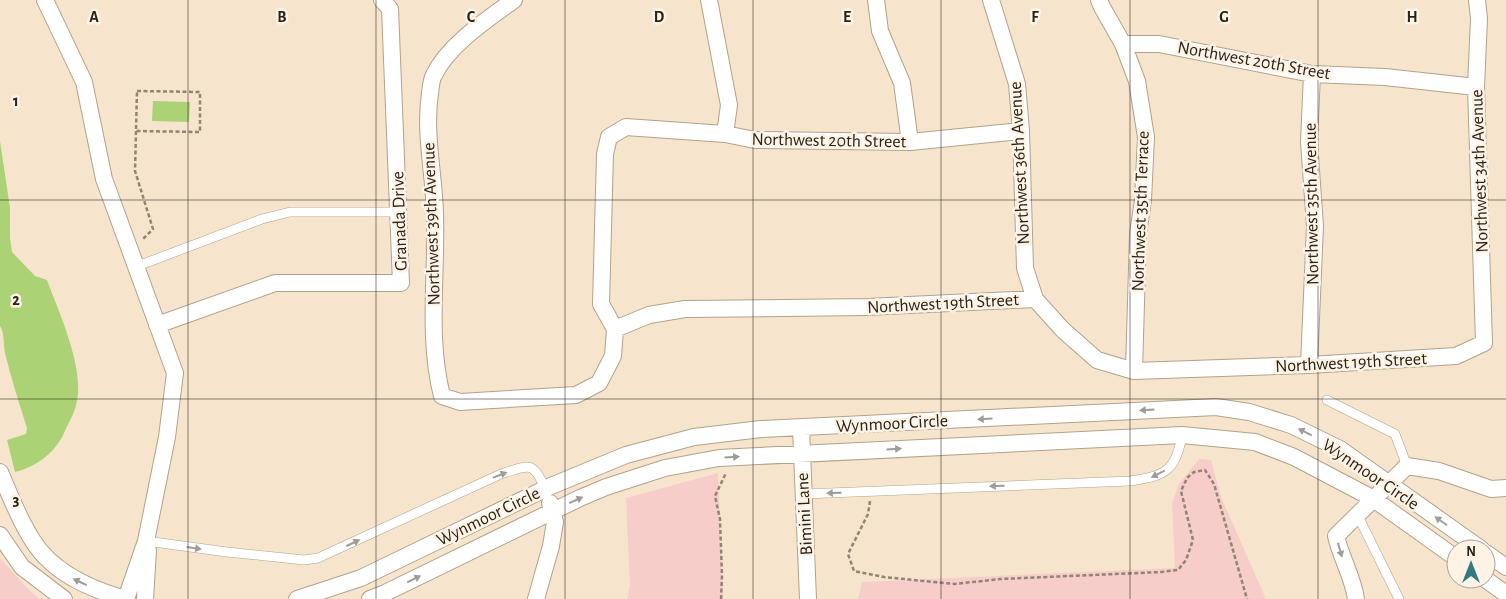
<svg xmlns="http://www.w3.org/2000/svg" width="1506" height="599" font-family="'Alegreya Sans',sans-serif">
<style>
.green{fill:#f7cdc9}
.water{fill:#abd274}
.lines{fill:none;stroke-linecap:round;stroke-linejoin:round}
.lane-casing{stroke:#b3a28b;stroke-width:10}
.street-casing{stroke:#b3a28b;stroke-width:18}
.path{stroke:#908473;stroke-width:2.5;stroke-dasharray:4 2.5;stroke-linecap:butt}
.lane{stroke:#fff;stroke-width:9}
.street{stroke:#fff;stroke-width:16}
.oneway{fill:#9f9c98}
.grid{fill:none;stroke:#29231a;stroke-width:1;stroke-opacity:0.55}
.labels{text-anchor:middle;stroke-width:5;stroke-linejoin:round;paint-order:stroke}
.street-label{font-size:18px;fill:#29231a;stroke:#fef3e4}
.grid-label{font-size:16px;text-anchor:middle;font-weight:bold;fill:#29231a;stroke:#fef3e4;stroke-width:5;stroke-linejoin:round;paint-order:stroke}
</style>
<rect width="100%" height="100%" fill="#f6e5cc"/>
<!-- green -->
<path class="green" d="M1199,459L1211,460L1221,497L1266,599H858L862,582L1175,568L1172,504L1179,484Z
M718,473L723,599H627L630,586L626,498Z
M0,558L30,591L40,599H0Z"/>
<!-- water -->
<path class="water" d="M153,101L190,102L189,122L152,121Z
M0,141L10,208V238L12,252L35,276L47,280C59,313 86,370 76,405C74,414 68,424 64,433C55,453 36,467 15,472L7,440L26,434L27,428C19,403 11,378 5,353C3,344 5,334 0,326Z"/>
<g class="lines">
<!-- lane casing -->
<g class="lane-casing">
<path id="lane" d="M135,267L262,219L290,212H398
M1327,400L1395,434L1407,466
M804,494L1130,481C1164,476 1176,472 1182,435
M1357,514L1399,599
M146,541L227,552L304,560L318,558L501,474C528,466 533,459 545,489"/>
</g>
<!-- street casing -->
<g class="street-casing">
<path id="street" d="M45,0L84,82L104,179L175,373L167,437L146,541L126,599
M514,0C488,19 448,45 434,75C431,80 431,87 430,93C424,133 434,174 435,214C437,275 427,337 442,396L460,402L576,395L599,383L613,356L615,329L601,304L605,154L609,137L626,127L725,134L755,140L910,142L1021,131
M709,0L729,105L725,134
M876,0L880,31L902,83L910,142
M991,0L1017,84L1021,131L1025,268L1035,299L1063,330L1097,360L1134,371L1309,365L1456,356L1484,343L1476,87L1479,18L1477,0
M1099,0L1102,7L1123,44L1137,81L1146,137L1143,200L1138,234L1134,371
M1123,44H1159L1312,74L1385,77L1476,87
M157,325L275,283H401L390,9L382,0
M615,329L649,315L685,309L867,307L1035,299
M1309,365L1315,226L1309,142L1312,74
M801,428L808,599
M0,472C10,495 19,520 33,541C53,573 90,589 125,599
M0,535L22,567L64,599
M1486,553L1506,567
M1485,579L1506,594
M145,599L148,550
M297,599L361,578L551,486L626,455L694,437L761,429L1216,407L1249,412L1291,425L1340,449L1481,549
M370,599L383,594L580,498L606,487L665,468L719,458L1182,435L1255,442L1294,457L1372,498L1456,558
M536,599L551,546L555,522L550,503
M1356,599C1353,577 1341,558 1336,536L1407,466L1439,471L1491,489L1506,488"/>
</g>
<!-- path -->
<path class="path" d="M137,91L200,92V132L136,131Z
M136,131L135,171L153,229L142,240
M870,501L868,514L848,554L854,571L884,577L954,584L1001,579L1161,572L1178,570L1186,560L1193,540L1181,491L1187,478L1194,472L1205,470L1214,484L1247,599
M721,599L722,576L720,519L715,496L726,473"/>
<!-- lane -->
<use href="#lane" class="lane"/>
<!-- street -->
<use href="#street" class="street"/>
</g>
<!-- one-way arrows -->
<defs><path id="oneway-solid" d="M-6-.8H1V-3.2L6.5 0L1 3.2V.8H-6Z" transform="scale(1.25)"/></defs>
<g class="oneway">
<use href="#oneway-solid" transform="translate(1147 410) rotate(177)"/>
<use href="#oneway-solid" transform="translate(985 419) rotate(177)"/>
<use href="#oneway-solid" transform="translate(1305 432) rotate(-154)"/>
<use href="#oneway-solid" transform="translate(894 449) rotate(-3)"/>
<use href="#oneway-solid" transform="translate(732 457) rotate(-3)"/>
<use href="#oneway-solid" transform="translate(1158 474) rotate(153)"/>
<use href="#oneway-solid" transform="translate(500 475) rotate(-21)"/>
<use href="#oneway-solid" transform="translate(997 486) rotate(178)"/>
<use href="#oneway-solid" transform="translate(834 493) rotate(178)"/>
<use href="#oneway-solid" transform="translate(576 500) rotate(-24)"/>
<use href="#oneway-solid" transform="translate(1441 521) rotate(-145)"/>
<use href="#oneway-solid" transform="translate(353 543) rotate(-25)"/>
<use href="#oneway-solid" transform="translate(194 548) rotate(8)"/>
<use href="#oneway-solid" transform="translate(1340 550) rotate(74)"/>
<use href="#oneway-solid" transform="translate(414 579) rotate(-26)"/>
<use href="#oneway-solid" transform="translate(80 582) rotate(-155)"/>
</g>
<!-- grid -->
<path class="grid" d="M188,0V599M376,0V599M565,0V599M753,0V599M941,0V599M1130,0V599M1318,0V599M0,200H1506M0,399H1506"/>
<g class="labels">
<!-- street labels -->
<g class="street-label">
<text transform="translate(1254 60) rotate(10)" y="6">Northwest 20th Street</text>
<text transform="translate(829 140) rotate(1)" y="6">Northwest 20th Street</text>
<text transform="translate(1019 163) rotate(-93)" y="6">Northwest 36th Avenue</text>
<text transform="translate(1479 171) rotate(-92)" y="6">Northwest 34th Avenue</text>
<text transform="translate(1311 204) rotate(-91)" y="6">Northwest 35th Avenue</text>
<text transform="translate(1140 211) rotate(-88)" y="6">Northwest 35th Terrace</text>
<text transform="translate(399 221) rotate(-92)" y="6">Granada Drive</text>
<text transform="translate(431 224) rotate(-92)" y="6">Northwest 39th Avenue</text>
<text transform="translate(943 303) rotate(-3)" y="6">Northwest 19th Street</text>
<text transform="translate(1351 362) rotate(-3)" y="6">Northwest 19th Street</text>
<text transform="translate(892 423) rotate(-3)" y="6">Wynmoor Circle</text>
<text transform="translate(1371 474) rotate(34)" y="6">Wynmoor Circle</text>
<text transform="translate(804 514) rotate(-93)" y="6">Bimini Lane</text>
<text transform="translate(488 516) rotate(-26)" y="6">Wynmoor Circle</text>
</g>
</g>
<g class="grid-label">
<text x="94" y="22">A</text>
<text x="282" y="22">B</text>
<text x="471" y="22">C</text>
<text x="659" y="22">D</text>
<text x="847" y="22">E</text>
<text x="1035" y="22">F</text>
<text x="1224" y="22">G</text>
<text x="1412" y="22">H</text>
<text x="16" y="106">1</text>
<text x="16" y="305">2</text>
<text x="16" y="505">3</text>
</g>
<!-- north arrow -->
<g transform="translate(1471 564)"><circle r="24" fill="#fef3e4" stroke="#a9a093"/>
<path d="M0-4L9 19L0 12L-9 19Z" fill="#337b82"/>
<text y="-8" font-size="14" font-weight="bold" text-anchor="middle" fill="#29231a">N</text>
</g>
</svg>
